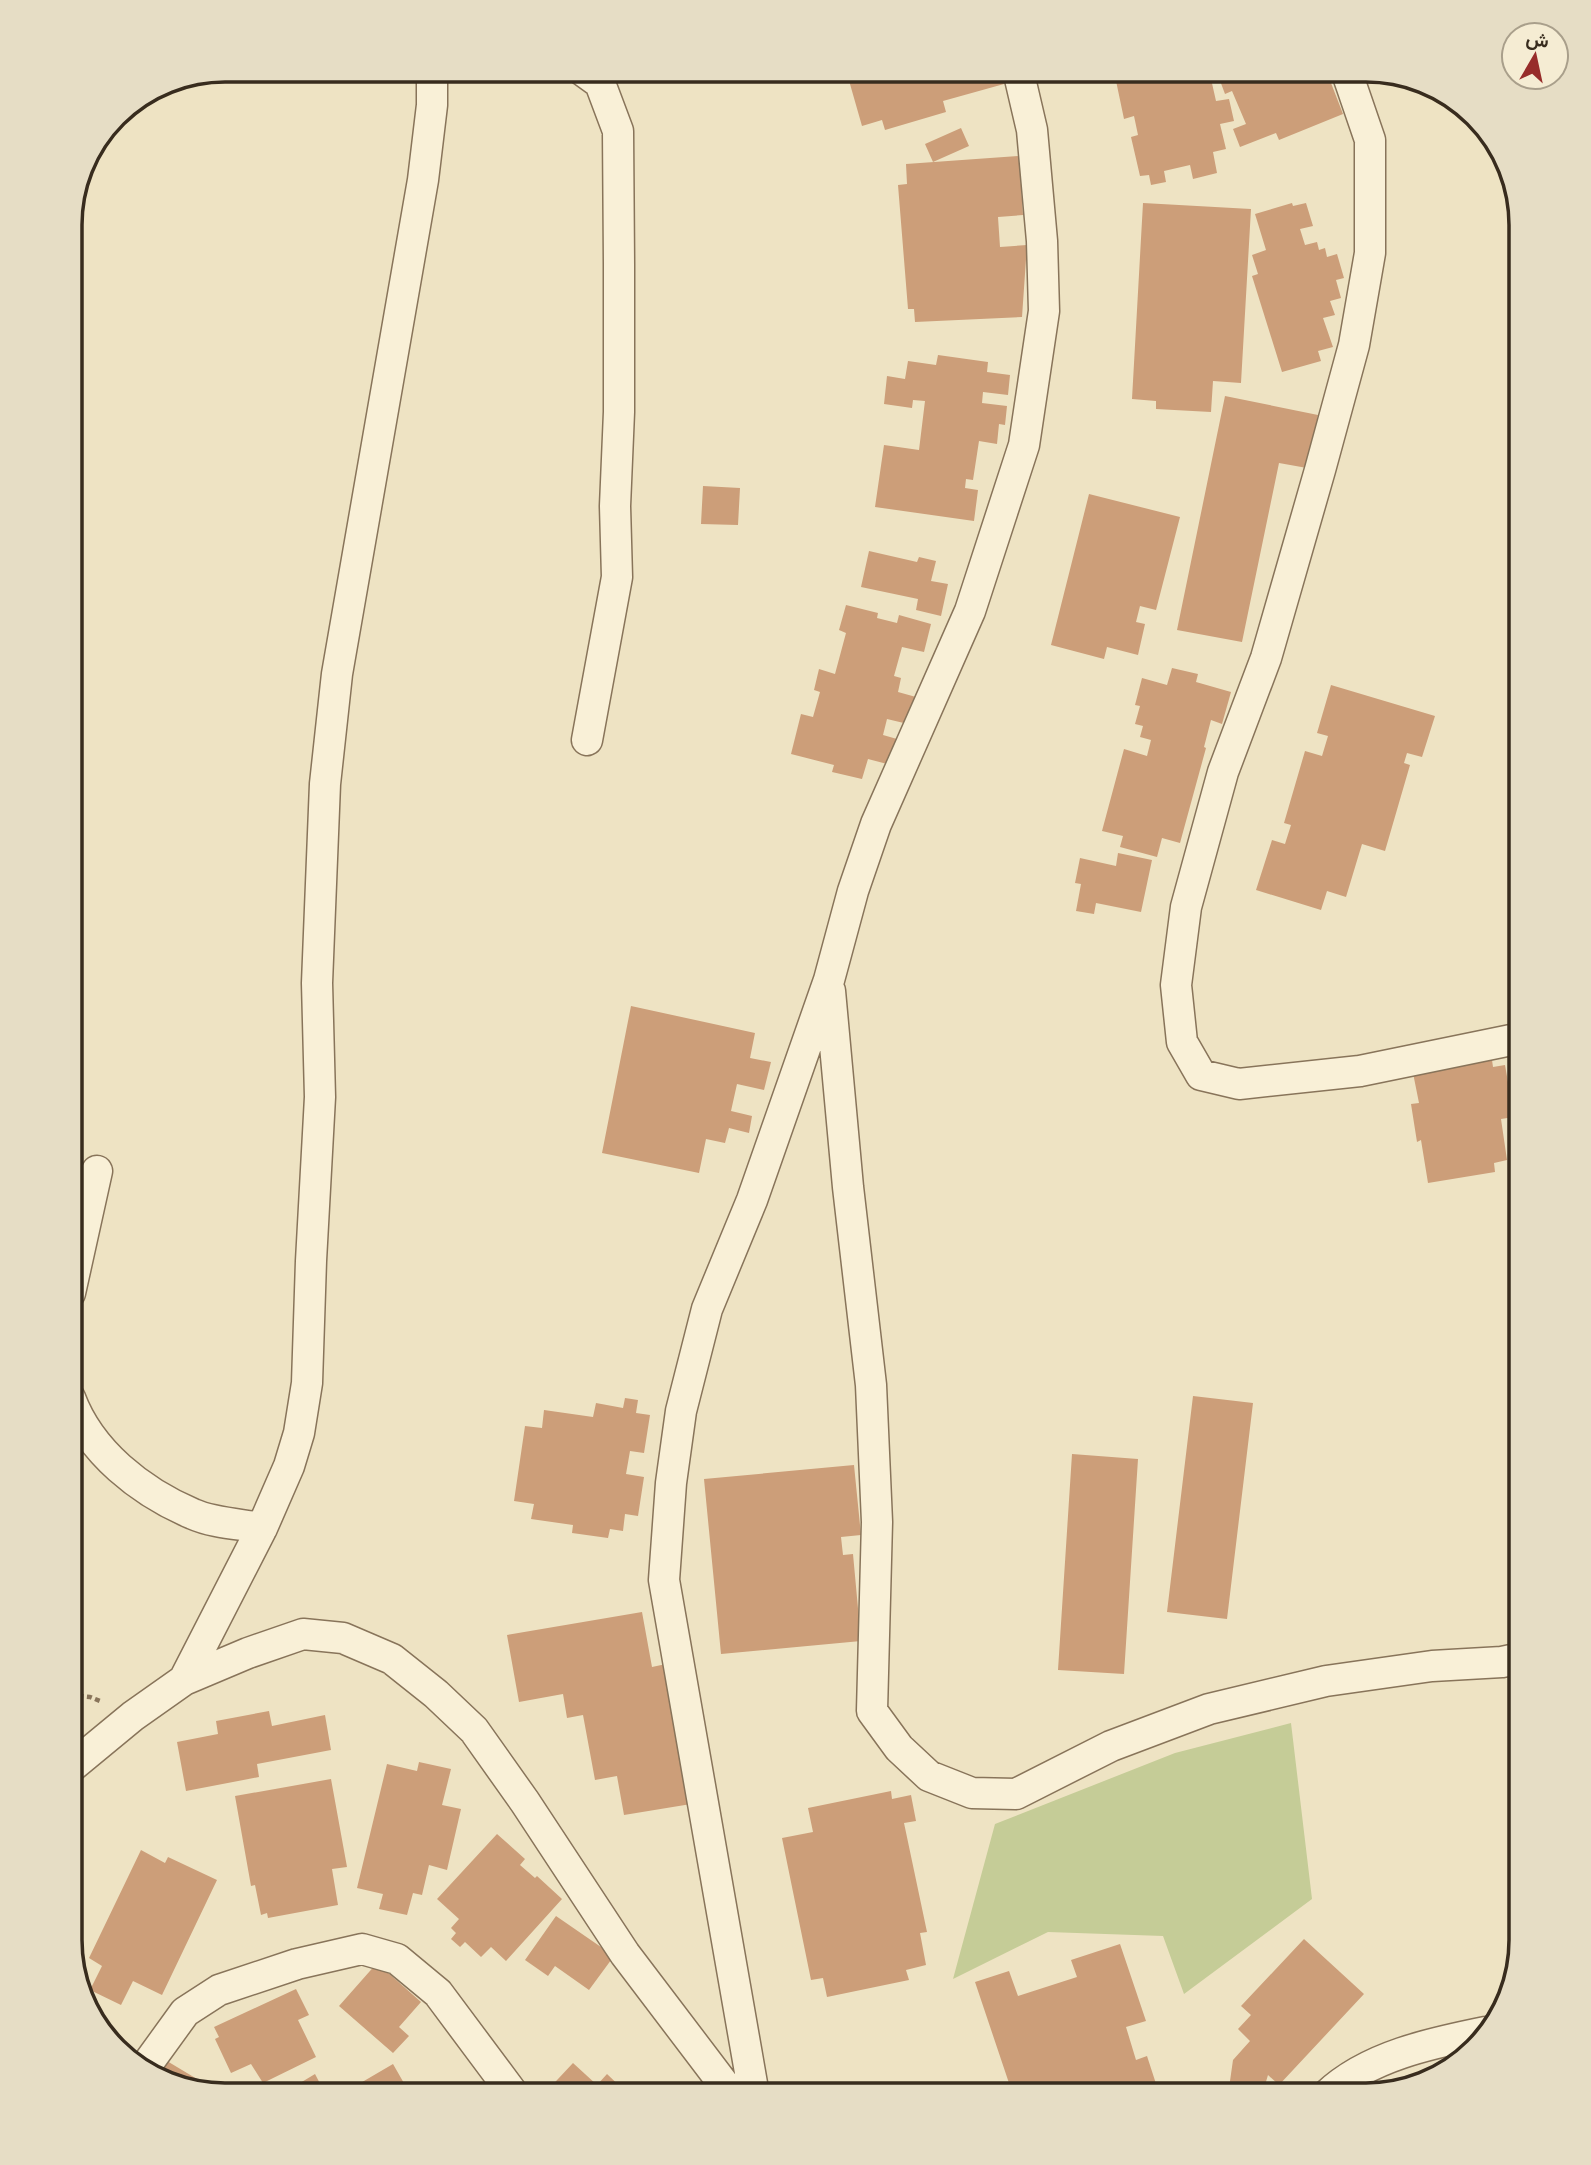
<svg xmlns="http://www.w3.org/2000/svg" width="1591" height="2165" font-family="'Zilla Slab',Vazirmatn,serif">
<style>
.green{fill:#c5cc97}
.building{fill:#cc9e79}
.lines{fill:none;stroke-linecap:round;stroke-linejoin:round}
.street-casing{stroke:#88745a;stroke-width:33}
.path{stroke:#88745a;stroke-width:4.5;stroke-dasharray:5 3.5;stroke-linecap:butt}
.street{stroke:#f9f0d7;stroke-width:30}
.rim{fill:none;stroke:#382c1e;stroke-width:3.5}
</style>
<rect width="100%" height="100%" fill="#eee3c3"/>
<!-- green -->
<path class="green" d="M1291,1723L1312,1899L1184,1994L1163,1936L1048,1932L953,1979L995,1824L1175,1753Z"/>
<!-- building -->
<path class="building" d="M846,70H1000L1004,84L943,101L946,112L885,130L882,120L862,126Z
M1142,70H1209L1216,101L1229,99L1234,121L1220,124L1226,149L1213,152L1217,173L1193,179L1190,165L1164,171L1166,182L1151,185L1149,175L1140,176L1131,137L1138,135L1134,116L1124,119L1115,76Z
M1216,70H1326L1343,114L1279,140L1276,133L1240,147L1233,129L1246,124L1232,91L1225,94Z
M961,128L969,146L933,162L925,144Z
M1019,156L1023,215L998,217L1000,247L1027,245L1022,317L915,322L914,309H908L898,185L907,184L906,164Z
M1143,203L1251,209L1241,383L1213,381L1211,412L1156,409V401L1132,399Z
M1292,203L1293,206L1306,203L1313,226L1300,229L1305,245L1317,242L1319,250L1325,248L1327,257L1337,254L1344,278L1336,280L1341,298L1330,301L1335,315L1323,318L1333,347L1318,351L1321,361L1282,372L1252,276L1258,274L1252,255L1266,250L1255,214Z
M938,355L988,362L987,372L1010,375L1008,395L983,392L982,403L1007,406L1005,425L999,424L997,444L979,441L973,480L966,479L965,488L978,490L974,521L875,507L884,445L919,450L925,401L913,400L912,408L884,404L887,376L905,379L908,361L936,365Z
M1225,396L1318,415L1307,468L1279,463L1242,642L1177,630Z
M703,486L740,488L738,525L701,524Z
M1089,494L1180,517L1156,610L1140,606L1136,622L1145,624L1138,655L1107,647L1104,659L1051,645Z
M869,551L917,562L919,557L936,561L931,581L948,584L941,616L916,610L918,599L861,587Z
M846,605L878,613L877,618L897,623L899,615L931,624L924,652L902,647L894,676L901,678L898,692L916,697L908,724L887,719L883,735L897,739L891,765L868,759L862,779L832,772L834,765L791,754L801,714L813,717L820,692L814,690L819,669L835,674L846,633L839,630Z
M1172,668L1198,674L1196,682L1231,692L1222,724L1211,720L1204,747L1206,748L1180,843L1162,838L1157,857L1120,847L1123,836L1102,831L1124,749L1147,756L1151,740L1140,737L1143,726L1135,724L1140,706L1135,705L1142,678L1167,685Z
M1331,685L1435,716L1422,757L1407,753L1404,763L1410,765L1385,851L1362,844L1346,897L1327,891L1321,910L1256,890L1272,840L1285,844L1291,825L1284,823L1305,751L1322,756L1328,736L1317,733Z
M1118,853L1152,860L1141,912L1096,903L1094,914L1076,911L1081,884L1075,883L1080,858L1116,866Z
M631,1006L755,1033L750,1058L771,1062L764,1090L737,1084L731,1111L752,1116L749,1133L729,1128L725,1143L706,1139L699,1173L602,1153Z
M1492,1060L1493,1067L1505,1065L1514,1117L1501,1119L1507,1160L1494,1163L1495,1172L1428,1183L1421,1140L1417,1142L1411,1104L1419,1103L1413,1073Z
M1193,1396L1253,1403L1227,1619L1167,1612Z
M625,1398L638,1400L636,1413L650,1415L644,1453L630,1451L626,1474L644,1477L638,1516L625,1514L623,1531L610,1529L608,1538L572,1533L573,1525L531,1519L534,1504L514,1501L525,1426L542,1428L544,1410L593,1417L596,1403L623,1408Z
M1072,1454L1138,1459L1124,1674L1058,1670Z
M854,1465L861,1535L841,1537L843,1555L853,1554L861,1641L721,1654L704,1479Z
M642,1612L652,1667L666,1664L691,1804L624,1815L617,1776L595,1780L583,1715L567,1718L563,1694L519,1702L507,1635Z
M269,1711L272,1726L325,1715L331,1750L257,1764L259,1777L186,1791L177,1742L218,1734L216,1721Z
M419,1762L451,1769L442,1805L461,1809L447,1870L429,1865L422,1895L413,1893L407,1915L379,1909L383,1894L357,1888L387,1764L417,1771Z
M331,1779L347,1867L332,1869L338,1905L268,1918L267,1913L261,1915L255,1885L251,1886L235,1796Z
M891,1791L892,1799L911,1795L916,1821L904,1823L927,1932L920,1933L926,1965L906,1970L909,1980L827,1997L823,1978L811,1980L782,1838L813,1832L808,1808Z
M497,1834L525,1859L520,1865L535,1878L537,1876L562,1899L506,1961L491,1947L481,1957L465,1942L460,1947L451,1939L456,1933L451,1928L459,1919L437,1899Z
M141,1850L165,1863L168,1857L217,1880L162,1995L133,1981L121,2005L90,1990L102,1966L89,1958Z
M556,1916L614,1956L589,1990L555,1966L548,1976L525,1960Z
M1304,1939L1364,1994L1279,2085L1268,2075L1262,2095H1228L1233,2060L1250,2041L1238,2029L1251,2015L1241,2006Z
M1120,1944L1146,2021L1126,2027L1136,2060L1147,2056L1159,2093L1013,2095L975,1982L1009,1971L1018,1996L1077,1977L1071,1960Z
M377,1963L421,2002L399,2027L409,2036L393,2053L339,2006Z
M296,1989L309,2015L298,2020L316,2057L263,2083L251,2064L231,2073L215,2039L219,2037L214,2027Z
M167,2061L212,2088L209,2093L157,2077Z
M573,2063L597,2085L607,2074L629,2095H543Z
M393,2064L409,2092L419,2086L424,2095H340Z
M315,2074L326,2095H280Z"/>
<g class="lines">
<!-- street casing -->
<g class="street-casing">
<path id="street" d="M582,70L600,83L618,131L619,264V412L615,506L617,577L587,740
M1346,70L1370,140V253L1354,345L1320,470L1266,658L1223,772L1186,907L1176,985L1182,1042L1201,1075L1239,1084L1360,1071L1521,1038
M830,991L848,1187L871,1385L877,1522L872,1711L899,1748L929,1776L972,1793L1016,1794L1111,1746L1209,1709L1326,1681L1432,1666L1502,1662L1521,1658
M70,1293L97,1171
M70,1398C90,1452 141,1492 193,1514C213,1523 240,1524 262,1528
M184,1680L262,1528L289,1466L299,1433L307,1383L311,1261L320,1097L317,983L325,784L337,674L423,180L432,105V70
M70,1768L133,1716L184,1680L248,1653L303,1634L343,1638L392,1659L436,1694L474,1730L525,1802L625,1954L732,2095
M143,2070L185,2012L219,1990L297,1964L362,1949L397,1959L438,1993L514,2095
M754,2095L664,1580L671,1483L681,1411L707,1309L752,1200L829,980L853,891L876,824L970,611L1024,445L1044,311L1042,241L1032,130L1018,70
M1327,2095C1368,2056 1432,2043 1486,2032"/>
</g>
<!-- path -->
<path class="path" d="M70,1695L90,1697L100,1701"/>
<!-- street -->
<use href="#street" class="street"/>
</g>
<!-- crop -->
<path d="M0 0H1591V2165H0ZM225 82H1366A143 143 0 0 1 1509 225V1940A143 143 0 0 1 1366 2083H225A143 143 0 0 1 82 1940V225A143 143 0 0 1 225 82Z" fill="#e6ddc5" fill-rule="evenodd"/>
<path class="rim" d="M225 82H1366A143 143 0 0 1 1509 225V1940A143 143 0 0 1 1366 2083H225A143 143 0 0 1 82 1940V225A143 143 0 0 1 225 82Z"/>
<!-- north arrow -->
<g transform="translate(1535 56) rotate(9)"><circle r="33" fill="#f5ecd3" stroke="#a99f8b" stroke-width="2"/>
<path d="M0-5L12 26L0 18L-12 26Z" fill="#972c2a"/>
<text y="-10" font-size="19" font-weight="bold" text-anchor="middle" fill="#382c1e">ش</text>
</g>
</svg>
